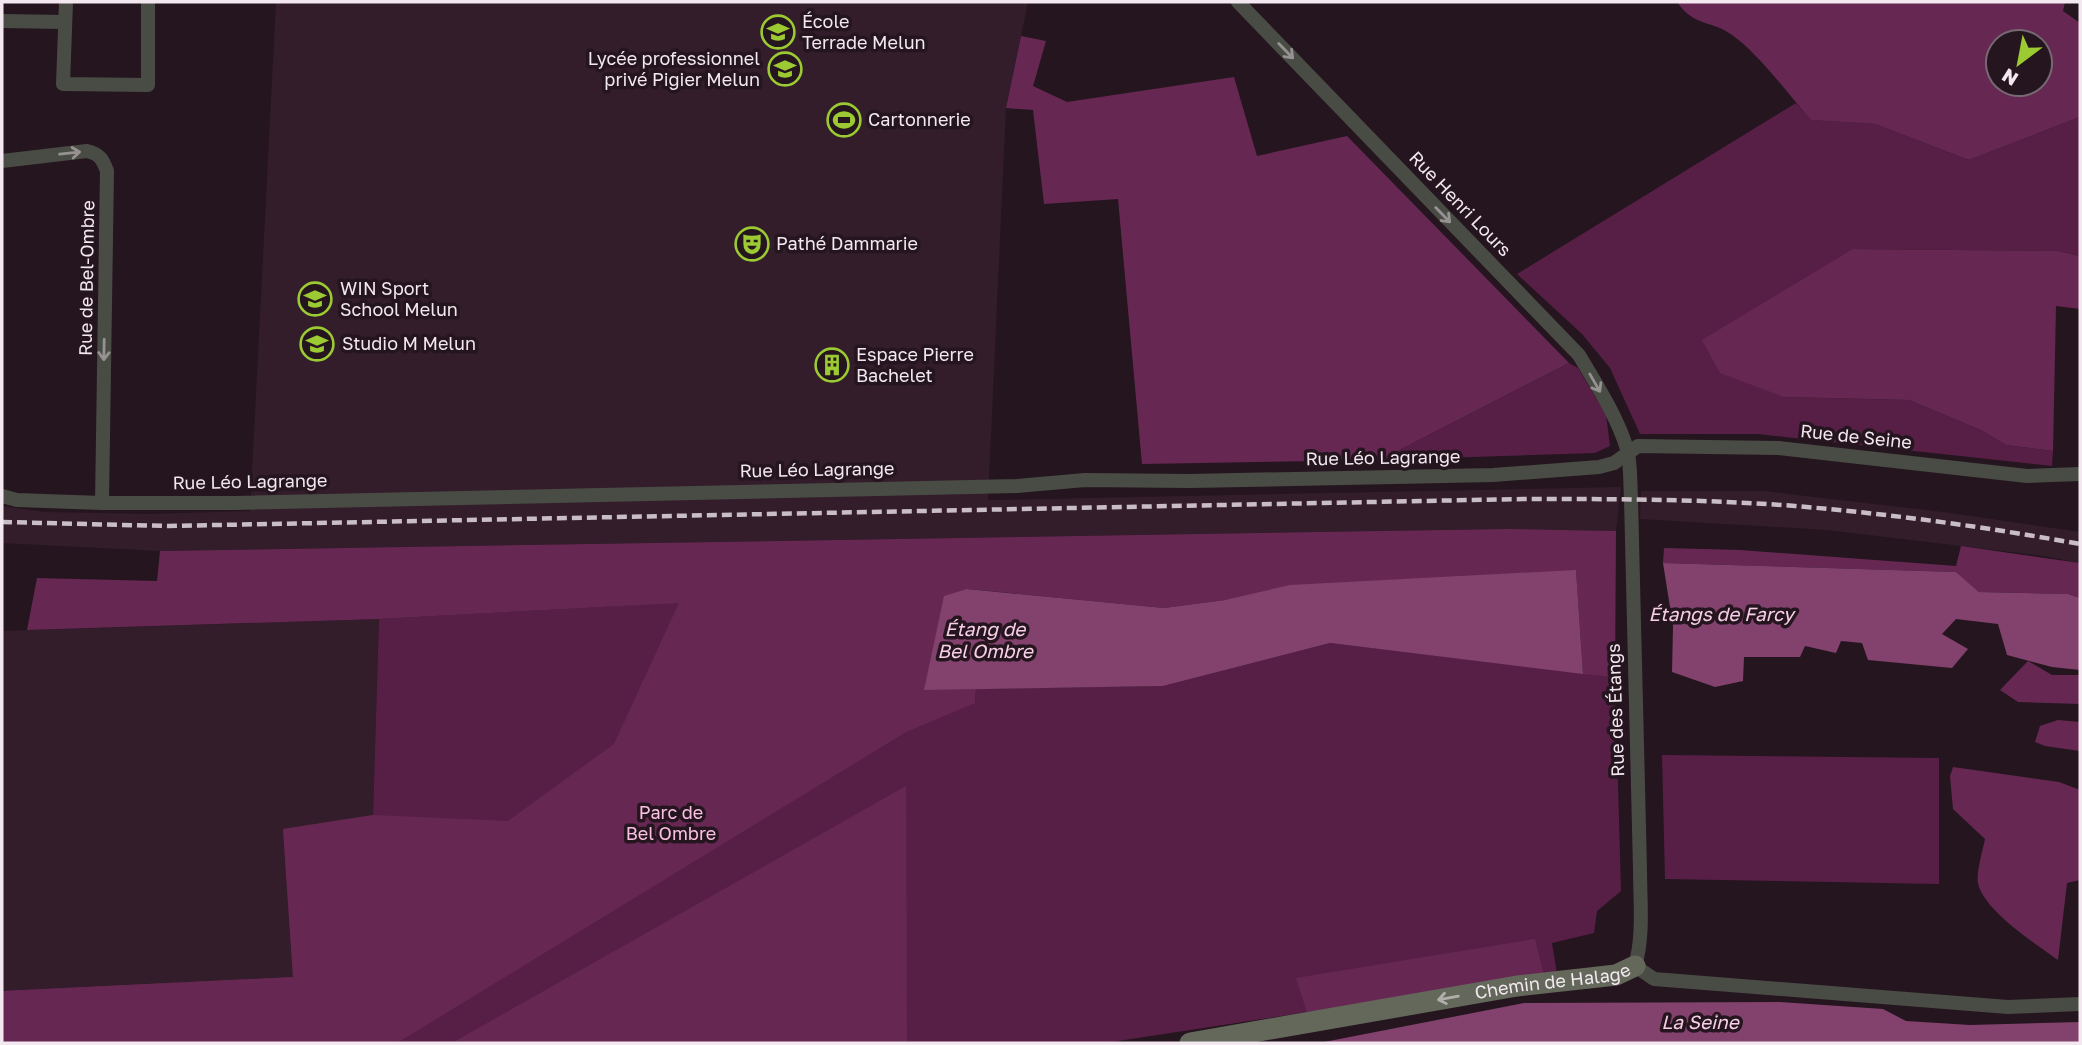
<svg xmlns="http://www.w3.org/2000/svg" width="2082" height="1045" font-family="'Golos Text',sans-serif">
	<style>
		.built { fill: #331d2b }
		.green { fill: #581f46 }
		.forest { fill: #662852; fill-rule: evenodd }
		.water { fill: #82426d }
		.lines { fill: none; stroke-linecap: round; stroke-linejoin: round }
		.street { stroke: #494c44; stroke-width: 14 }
		.secondary { stroke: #63685b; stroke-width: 21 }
		.rail { stroke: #cabec6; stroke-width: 4.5; stroke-dasharray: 10 5; stroke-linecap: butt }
		.oneway { stroke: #969291 }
		.oneway2 { stroke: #b2aeac }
		.labels { text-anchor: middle; stroke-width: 7; stroke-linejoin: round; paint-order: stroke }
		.poi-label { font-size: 18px; fill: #f3e8ef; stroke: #25151f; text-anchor: start }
		.street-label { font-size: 18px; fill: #f3e8ef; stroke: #25151f }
		.park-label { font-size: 18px; fill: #fac0e4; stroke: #25151f }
		.water-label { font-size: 19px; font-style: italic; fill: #f7d0e7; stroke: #25151f }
	</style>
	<rect width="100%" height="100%" fill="#25151f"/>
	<!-- built -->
	<g class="built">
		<path d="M276,2h752l-22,106 -18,392 633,-13 -5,44 -109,-2 -1347,22 -158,-8v-37l42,6 105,2 101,-3z"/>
		<path d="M1641,491h123l187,22 129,19v31l-36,-7 -217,-26 -187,-11z"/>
		<path d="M379,619l-6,196 -90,15 11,148 -292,13v-360z"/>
	</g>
	<!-- green -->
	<g class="green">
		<path d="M1796,103l15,17 64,4 94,36 111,-43v139l-22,-5 -205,-2 -70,148 126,3 72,30 25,15 47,6 -1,15 -294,-32h-118l-30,-66 -28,-34 -65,-60z"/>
		<path d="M1569,363l9,5 28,47 4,31 -15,7 -215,7z"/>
		<path d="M887,591l88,112 1,-14 187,-3 167,-43 285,34 6,214 -24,20 -3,22 -42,10 5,31 -452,69h-1103v-52l291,-14 -10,-148 90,-14 6,-196z"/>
		<path d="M1662,755l277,3v126l-274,-5z"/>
	</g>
	<!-- forest -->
	<g class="forest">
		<path d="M1677,2h388l-2,9 17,12v94l-111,43 -94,-36 -64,-4c-21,-24 -54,-68 -79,-85 -20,-15 -38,-8 -55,-33zM1998,42h42v42h-42z"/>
		<path d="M1021,36l25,5 -13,45 34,16 167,-25 23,79 90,-20 222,227 -189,97 -238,4 -24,-265 -74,5 -11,-94 -27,-2z"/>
		<path d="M1853,249l205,2 22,5v53l-24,-3 -3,145 -47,-6 -25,-15 -72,-30 -125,-3 -64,-24 -18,-33z"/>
		<path d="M1507,529l109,2 -1,146 -32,-3 -7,-103 -351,29 -61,8 -196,-19 -43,101 51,-1 -1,14 -69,29 -509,311h-395v-52l291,-14 -10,-148 90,-14 135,6 106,-77 65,-141 -300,16 -352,11 10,-52 120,3 3,-30z"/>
		<path d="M1961,546l119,17v35l-12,-4 -89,-2 -23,-20 -293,-9 1,-15 76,2 216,16z"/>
		<path d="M2028,661l24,14h28v29l-62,-2 -18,-12z"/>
		<path d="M2058,720l22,2v29l-35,-5 -10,-4 5,-16z"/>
		<path d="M1953,767l106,15 21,8v90l-13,3 -9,77c-22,-16 -75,-50 -80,-77 -2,-10 5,-34 7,-44l-32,-30 -3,-33z"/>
		<path d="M906,786l1,257h-455z"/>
		<path d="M1535,939l9,37 -237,36 -11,-34z"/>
	</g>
	<!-- water -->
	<g class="water">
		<path d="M1663,563l293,9 23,20 89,2 12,4v72l-28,-3 -45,-12 -9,-31 -42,-5 -14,15 26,15 -16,19 -84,-8 -6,-17 -21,-2 -5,12 -31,-7 -5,11h-56l-1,24 -28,6 -43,-15 1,-46z"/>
		<path d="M1576,570l7,104 -253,-31 -167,43 -239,4 20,-94 23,-7 197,19 61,-8 65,-15z"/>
		<path d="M1780,1002l103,7 23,12 64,4 110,-3v21h-761l205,-40z"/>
	</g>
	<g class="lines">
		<!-- street -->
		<g class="street">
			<path d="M66,2l-3,82 85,1v-83"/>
			<path d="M1238,2l341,353c17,29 38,61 48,94 4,15 3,34 4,50l9,370c0,33 4,66 -5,97l19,13 354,28 72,-3"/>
			<path d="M2,21l63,1"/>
			<path d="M2,161l85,-10c13,3 16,9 20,20l-5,332"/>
			<path d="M2,496l15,4 85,3h134l781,-17 68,-6 105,1 303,-6 106,-8 15,-4 24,-17 140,2 249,28 53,-2"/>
		</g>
		<!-- secondary -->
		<path class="secondary" id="s1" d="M1190,1043l327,-57 99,-11 19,-9"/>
		<!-- rail -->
		<path class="rail" d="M2,522l166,4 1355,-27c91,0 181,0 272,7 96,8 191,21 285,38"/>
	</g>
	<!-- one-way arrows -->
	<defs><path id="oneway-shaft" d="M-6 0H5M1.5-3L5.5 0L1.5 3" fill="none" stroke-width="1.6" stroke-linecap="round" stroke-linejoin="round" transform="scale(1.75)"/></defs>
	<g class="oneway">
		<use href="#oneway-shaft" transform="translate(1286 51) rotate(46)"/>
		<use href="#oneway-shaft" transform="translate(70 153) rotate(-6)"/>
		<use href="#oneway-shaft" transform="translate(1443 215) rotate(46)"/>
		<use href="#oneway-shaft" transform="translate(104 350) rotate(91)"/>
		<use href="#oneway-shaft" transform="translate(1595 383) rotate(60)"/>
	</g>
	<use class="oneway2" href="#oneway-shaft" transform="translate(1448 998) rotate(170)"/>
	<!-- icons -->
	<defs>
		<symbol id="school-ring" viewBox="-11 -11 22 22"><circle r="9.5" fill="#25151f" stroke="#9cca32" stroke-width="1.5"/><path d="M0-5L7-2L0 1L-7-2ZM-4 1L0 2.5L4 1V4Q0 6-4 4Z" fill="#9cca32"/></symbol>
		<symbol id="stadium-ring" viewBox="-11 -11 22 22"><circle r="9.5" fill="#25151f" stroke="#9cca32" stroke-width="1.5"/><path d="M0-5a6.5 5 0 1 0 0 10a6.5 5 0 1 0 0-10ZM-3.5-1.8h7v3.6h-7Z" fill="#9cca32"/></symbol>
		<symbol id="theatre-ring" viewBox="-11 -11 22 22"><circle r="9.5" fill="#25151f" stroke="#9cca32" stroke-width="1.5"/><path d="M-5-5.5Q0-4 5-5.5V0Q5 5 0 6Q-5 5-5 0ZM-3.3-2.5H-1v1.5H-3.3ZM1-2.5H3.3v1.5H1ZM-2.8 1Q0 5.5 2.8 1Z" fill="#9cca32"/></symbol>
		<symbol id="university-ring" viewBox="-11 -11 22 22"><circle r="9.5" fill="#25151f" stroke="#9cca32" stroke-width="1.5"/><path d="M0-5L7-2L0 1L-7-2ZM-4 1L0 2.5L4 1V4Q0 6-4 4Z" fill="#9cca32"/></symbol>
		<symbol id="building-ring" viewBox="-11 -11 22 22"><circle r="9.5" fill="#25151f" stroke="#9cca32" stroke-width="1.5"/><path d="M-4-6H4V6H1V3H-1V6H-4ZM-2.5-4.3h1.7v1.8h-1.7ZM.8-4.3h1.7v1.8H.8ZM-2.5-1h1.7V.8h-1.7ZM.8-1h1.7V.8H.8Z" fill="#9cca32"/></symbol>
	</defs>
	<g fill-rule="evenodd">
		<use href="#school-ring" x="759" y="13" width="38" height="38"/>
		<use href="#school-ring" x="766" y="50" width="38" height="38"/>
		<use href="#stadium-ring" x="825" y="101" width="38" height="38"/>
		<use href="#theatre-ring" x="733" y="225" width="38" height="38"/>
		<use href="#university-ring" x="296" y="280" width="38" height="38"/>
		<use href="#university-ring" x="298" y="325" width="38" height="38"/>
		<use href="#building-ring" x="813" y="346" width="38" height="38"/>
	</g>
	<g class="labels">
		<!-- poi labels -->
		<g class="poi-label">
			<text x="802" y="28">École<tspan x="802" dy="21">Terrade Melun</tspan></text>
			<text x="760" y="65" text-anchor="end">Lycée professionnel<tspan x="760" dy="21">privé Pigier Melun</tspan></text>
			<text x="868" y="126">Cartonnerie</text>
			<text x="776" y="250">Pathé Dammarie</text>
			<text x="340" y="295">WIN Sport<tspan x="340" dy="21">School Melun</tspan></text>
			<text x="342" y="350">Studio M Melun</text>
			<text x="856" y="361">Espace Pierre<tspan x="856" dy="21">Bachelet</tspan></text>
		</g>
		<!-- street labels -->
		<g class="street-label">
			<text transform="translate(1460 204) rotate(46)" y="6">Rue Henri Lours</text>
			<text transform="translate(87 278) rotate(-89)" y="6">Rue de Bel-Ombre</text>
			<text transform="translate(1856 437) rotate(6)" y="6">Rue de Seine</text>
			<text transform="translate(1383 458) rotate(-1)" y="6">Rue Léo Lagrange</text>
			<text transform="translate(817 470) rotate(-1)" y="6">Rue Léo Lagrange</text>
			<text transform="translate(250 482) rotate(-1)" y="6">Rue Léo Lagrange</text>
			<text transform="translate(1616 710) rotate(-92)" y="6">Rue des Étangs</text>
			<text dy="6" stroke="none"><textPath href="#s1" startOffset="368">Chemin de Halage</textPath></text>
		</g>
		<!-- park labels -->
		<g class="park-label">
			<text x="671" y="819">Parc de<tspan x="671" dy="21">Bel Ombre</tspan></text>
		</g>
		<!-- water labels -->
		<g class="water-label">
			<text x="1721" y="621">Étangs de Farcy</text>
			<text x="985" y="636">Étang de<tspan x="985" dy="22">Bel Ombre</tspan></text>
			<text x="1700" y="1029">La Seine</text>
		</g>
	</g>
	<!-- border -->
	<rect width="2082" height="1045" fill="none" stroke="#f3e8ef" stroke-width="7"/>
	<!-- north arrow -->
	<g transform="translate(2019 63) rotate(212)"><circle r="33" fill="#25151f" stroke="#776972" stroke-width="2"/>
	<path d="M0-5L12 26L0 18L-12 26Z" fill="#9cca32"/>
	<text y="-10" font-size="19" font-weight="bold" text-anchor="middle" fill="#f3e8ef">N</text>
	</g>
</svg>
